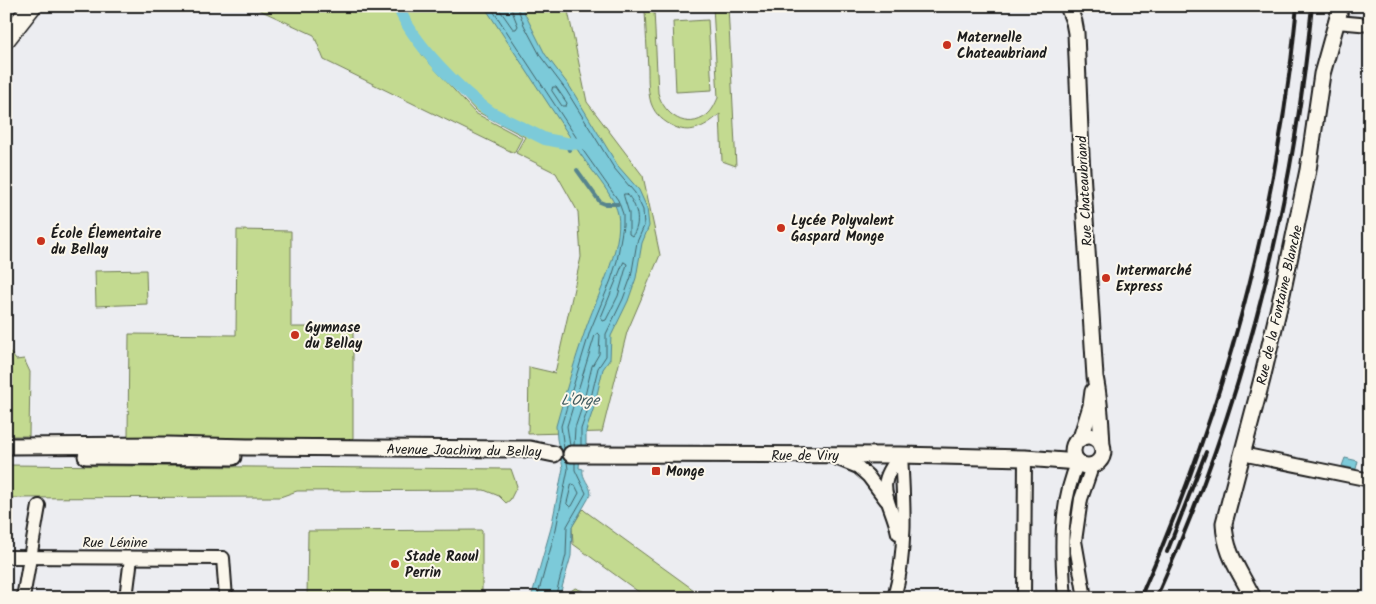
<svg xmlns="http://www.w3.org/2000/svg" width="1376" height="604" font-family="Kalam,sans-serif">
	<style>
		.green { fill: #c3da90; stroke: #707b56 }
		.water { fill: #7ccad9; stroke: #56848d }
		.lines { fill: none; stroke-linecap: round; stroke-linejoin: round }
		.shore { stroke: #426268; stroke-width: 1 }
		.stream { stroke: #56848d; stroke-width: 4 }
		.canal { stroke: #7ccad9; stroke-width: 12 }
		.minor-casing { stroke: #1c1c1c; stroke-width: 16 }
		.tertiary-casing { stroke: #1c1c1c; stroke-width: 19 }
		.secondary-casing { stroke: #1c1c1c; stroke-width: 21 }
		.minor { stroke: #fbf7ec; stroke-width: 12 }
		.tertiary { stroke: #fbf7ec; stroke-width: 15 }
		.secondary { stroke: #fbf7ec; stroke-width: 18 }
		.rail { stroke: #1c1c1c; stroke-width: 4 }
		.poi-dot { fill: #c8321e; stroke: #fbf7ec; stroke-width: 2 }
		.labels { text-anchor: middle; stroke-width: 4; stroke-linejoin: round; paint-order: stroke }
		.poi-label { font-size: 14px; font-weight: bold; fill: #1c1c1c; stroke: #fbf7ec; text-anchor: start }
		.street-label { font-size: 14px; fill: #1c1c1c; stroke: #fbf7ec }
		.water-label { font-size: 15px; font-style: italic; fill: #3e595e; stroke: #fbf7ec }
	</style>
	<rect width="100%" height="100%" fill="#ecedf1"/>
	<filter id="ink" filterUnits="userSpaceOnUse"><feTurbulence type="fractalNoise" baseFrequency=".02" numOctaves="2"/><feDisplacementMap in="SourceGraphic" scale="10" xChannelSelector="R" yChannelSelector="G"/><feConvolveMatrix kernelMatrix="1 2 1 2 8 2 1 2 1" color-interpolation-filters="sRGB"/></filter>
	<g filter="url(#ink)">
		<!-- green -->
		<g class="green">
			<path d="M251,6h144l4,11 24,39 52,57 47,25 -8,15 -190,-93 -10,-25z"/>
			<path d="M396,6h171l20,96 56,74 17,79 -33,77 -25,100 -74,2 1,-67 26,6 26,-116 -3,-45 -22,-39 -40,-20 9,-16 -49,-26 -52,-56 -23,-39z"/>
			<path d="M646,6h10l-2,4 4,83c6,22 29,38 49,22 6,-5 8,-11 11,-17l-5,-92h15l8,160 -14,-5 -2,-47c-13,11 -28,21 -45,13 -11,-5 -20,-12 -24,-24 -3,-10 -3,-23 -3,-34 -1,-19 -2,-38 -3,-58z"/>
			<path d="M708,20l4,70 -36,2 -3,-70z"/>
			<path d="M237,230l54,1v96h62v112l-225,-2 1,-103 107,1z"/>
			<path d="M146,270l1,34 -51,2 -1,-35z"/>
			<path d="M6,347l10,13 8,-1 6,13 -1,64h-23z"/>
			<path d="M6,465l505,4 6,17 -7,14 -4,3 -7,-7 -15,-6 -187,1 -17,6 -274,1z"/>
			<path d="M583,509l2,2 120,87h-58l-74,-54 -1,-17z"/>
			<path d="M482,530v68h-175l1,-67z"/>
			<path d="M575,588l8,3v7h-14l2,-7z"/>
		</g>
		<!-- water -->
		<g class="water">
			<path d="M484,6h37l24,48 25,33 48,79 21,24 8,18 2,18 -7,17 -6,35 -8,23 -17,35 -1,23 -7,10 -9,38 -8,24v24h-6l-1,13 4,1c-2,9 8,16 8,25l-19,33 -1,29 -12,42h-28l20,-70 12,-60 -6,-29 -1,-13c9,-32 18,-64 29,-95 10,-31 39,-84 33,-117 -5,-23 -35,-51 -46,-74z"/>
			<path d="M1345,458l13,3 -2,8 -14,-3z"/>
		</g>
		<g class="lines">
			<!-- shore -->
			<g class="shore">
				<path d="M490,6l86,131 6,12 36,51 5,14v11l-6,36 -6,19 -21,51 -29,95 3,23"/>
				<path d="M497,6l16,23h3l2,-3 -8,-20"/>
				<path d="M517,6l7,19 17,32 25,33 48,78 21,25 8,17 1,16 -7,16 -6,35 -8,22 -17,35v22l-8,12 -9,38 -8,23v16"/>
				<path d="M553,87h3l11,16 -1,3h-4l-10,-15z"/>
				<path d="M624,194h3c10,11 15,30 5,42l-3,-2v-21l-5,-16z"/>
				<path d="M624,262l3,2 -9,32 -12,24 -3,1 -2,-3z"/>
				<path d="M570,446l-3,-20 28,-91 3,-2 2,2 -1,19 -7,12 -9,38 -8,24 -1,17"/>
				<path d="M572,484l3,1 4,8 -7,13 -2,1 -3,-3z"/>
				<path d="M537,598l19,-69 12,-60 -1,-7"/>
				<path d="M555,598l11,-43 1,-29 19,-33 -11,-23v-7"/>
			</g>
			<!-- stream -->
			<g class="stream">
				<path d="M566,143l3,7"/>
				<path d="M577,170l23,32 5,2h13"/>
			</g>
			<!-- canal -->
			<path class="canal" d="M398,6c13,35 63,86 94,107l53,26 21,4 16,1"/>
			<defs>
				<g id="minor">
					<path d="M1337,22l33,3"/>
					<path d="M1242,454l128,26"/>
					<path d="M831,456l27,11 10,9 18,24"/>
					<path d="M898,533c-8,-36 -26,-45 3,-78"/>
					<path d="M6,557l217,1 3,40"/>
					<path d="M23,598l16,-92"/>
					<path d="M126,598l5,-40"/>
					<path d="M894,598c13,-46 10,-95 7,-143"/>
					<path d="M1024,598l1,-140"/>
					<path d="M1065,598c-4,-45 -6,-94 13,-136"/>
					<path d="M1085,598l-10,-57 6,-42 12,-35"/>
				</g>
				<g id="tertiary">
					<path d="M1068,6l6,16 2,11 5,122 14,222c5,23 6,46 7,70"/>
					<circle cx="1088" cy="451" r="15"/>
					<path d="M1081,438l10,-32 2,-15"/>
					<path d="M6,446l162,-1 79,2 265,2h18l24,5"/>
					<path d="M571,454l330,1 124,3 53,4"/>
					<path d="M86,456l147,1"/>
					<path d="M1253,598c-13,-27 -28,-44 -29,-75l38,-144 20,-85 26,-124 14,-96 19,-68"/>
				</g>
				<path id="secondary" d="M6,39l26,-33"/>
			</defs>
			<!-- minor casing -->
			<use href="#minor" class="minor-casing"/>
			<!-- tertiary casing -->
			<use href="#tertiary" class="tertiary-casing"/>
			<!-- secondary casing -->
			<use href="#secondary" class="secondary-casing"/>
			<!-- minor -->
			<use href="#minor" class="minor"/>
			<!-- tertiary -->
			<use href="#tertiary" class="tertiary"/>
			<!-- secondary -->
			<use href="#secondary" class="secondary"/>
			<!-- rail -->
			<g class="rail">
				<path d="M1167,552l39,-100"/>
				<path d="M1140,598c84,-188 138,-387 157,-592"/>
				<path d="M1156,598c86,-188 136,-387 156,-592"/>
			</g>
		</g>
	</g>
	<!-- markers -->
	<g class="poi-dot">
		<circle cx="947" cy="45" r="5"/>
		<circle cx="781" cy="228" r="5"/>
		<circle cx="41" cy="241" r="5"/>
		<circle cx="1106" cy="278" r="5"/>
		<circle cx="295" cy="335" r="5"/>
		<rect x="651" y="466" width="10" height="10" rx="2.5"/>
		<circle cx="395" cy="564" r="5"/>
	</g>
	<g class="labels">
		<!-- poi labels -->
		<g class="poi-label">
			<text x="957" y="42">Maternelle<tspan x="957" dy="16">Chateaubriand</tspan></text>
			<text x="791" y="225">Lycée Polyvalent<tspan x="791" dy="16">Gaspard Monge</tspan></text>
			<text x="51" y="238">École Élementaire<tspan x="51" dy="16">du Bellay</tspan></text>
			<text x="1116" y="275">Intermarché<tspan x="1116" dy="16">Express</tspan></text>
			<text x="305" y="332">Gymnase<tspan x="305" dy="16">du Bellay</tspan></text>
			<text x="666" y="476">Monge</text>
			<text x="405" y="561">Stade Raoul<tspan x="405" dy="16">Perrin</tspan></text>
		</g>
		<!-- street labels -->
		<g class="street-label">
			<text transform="translate(1084 191) rotate(-93)" y="5">Rue Chateaubriand</text>
			<text transform="translate(1279 305) rotate(-77)" y="5">Rue de la Fontaine Blanche</text>
			<text transform="translate(464 450) rotate(1)" y="5">Avenue Joachim du Bellay</text>
			<text x="805" y="460">Rue de Viry</text>
			<text x="115" y="547">Rue Lénine</text>
		</g>
		<!-- water labels -->
		<g class="water-label">
			<text x="580" y="405">L'Orge</text>
		</g>
	</g>
	<!-- margin -->
	<rect width="1376" height="604" fill="none" stroke="#fbf7ec" stroke-width="25"/>
	<rect x="12" y="12" width="1351" height="579" fill="none" stroke="#1c1c1c" stroke-width="2" filter="url(#ink)"/>
</svg>
